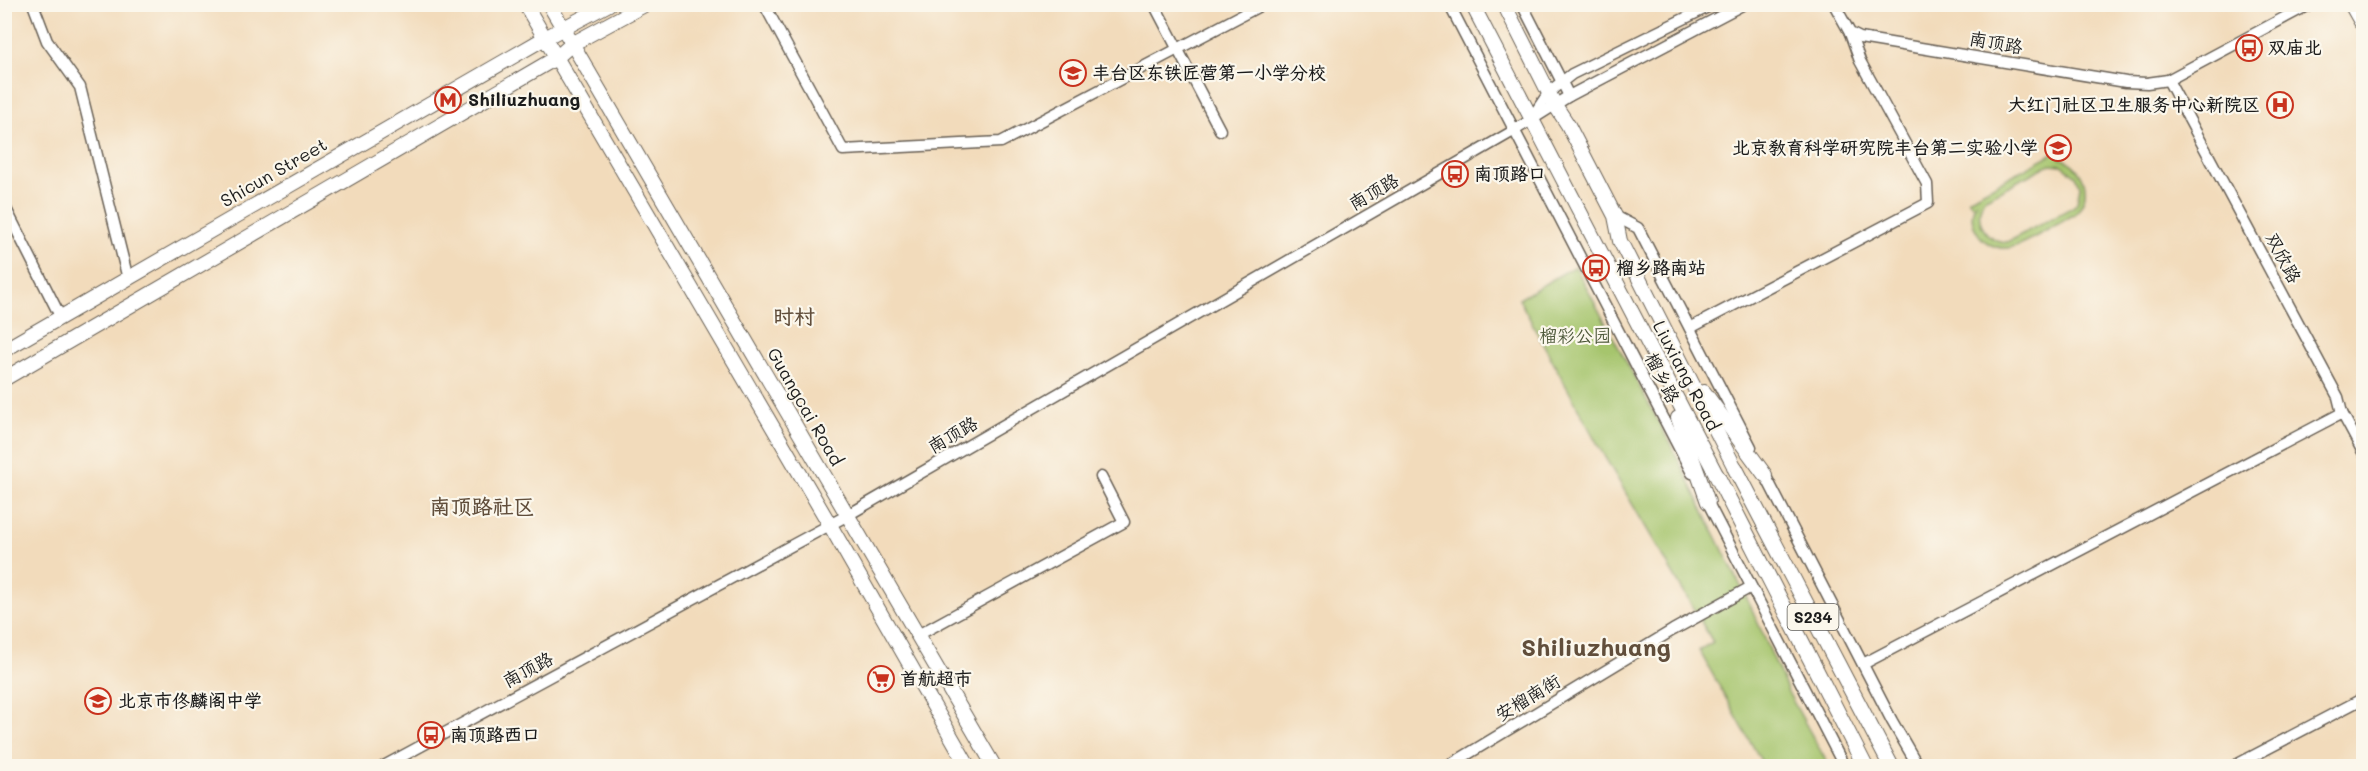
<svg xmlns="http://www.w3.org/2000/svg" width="2368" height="771" font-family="Mali,'LXGW WenKai TC',sans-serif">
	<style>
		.green { fill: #a6c56d; stroke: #617044; stroke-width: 1.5; fill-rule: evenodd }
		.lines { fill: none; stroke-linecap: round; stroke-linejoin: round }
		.minor-casing { stroke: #675f54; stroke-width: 13 }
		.major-casing { stroke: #675f54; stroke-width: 16 }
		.highway-casing { stroke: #675f54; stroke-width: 17 }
		.minor { stroke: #fff; stroke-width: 10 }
		.major { stroke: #fff; stroke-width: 14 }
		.highway { stroke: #fff; stroke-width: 15 }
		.labels { text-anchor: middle; stroke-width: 4.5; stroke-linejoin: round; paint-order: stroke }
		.shield { fill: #fbf7ec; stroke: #5f5e5a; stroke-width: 1.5 }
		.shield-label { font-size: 16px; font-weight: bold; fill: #1c1c1c }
		.street-label { font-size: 18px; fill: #1c1c1c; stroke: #fbf7ec }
		.poi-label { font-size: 18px; font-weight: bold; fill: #1c1c1c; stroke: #fbf7ec; text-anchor: start }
		.park-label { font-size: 18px; fill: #4c5738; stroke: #fbf7ec }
		.quarter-label { font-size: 21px; font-weight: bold; fill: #614e3b; stroke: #fbf7ec }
		.district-label { font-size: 24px; font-weight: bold; fill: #614e3b; stroke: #fbf7ec }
	</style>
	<rect width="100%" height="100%" fill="#fbf7ec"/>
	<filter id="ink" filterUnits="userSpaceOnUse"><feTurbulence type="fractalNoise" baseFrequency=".0167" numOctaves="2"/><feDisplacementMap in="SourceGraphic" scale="12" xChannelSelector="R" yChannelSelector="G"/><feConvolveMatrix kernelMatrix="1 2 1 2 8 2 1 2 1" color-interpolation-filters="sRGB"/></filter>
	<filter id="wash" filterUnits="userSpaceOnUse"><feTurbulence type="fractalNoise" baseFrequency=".008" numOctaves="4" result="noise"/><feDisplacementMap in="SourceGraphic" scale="24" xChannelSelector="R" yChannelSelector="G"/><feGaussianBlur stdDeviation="1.35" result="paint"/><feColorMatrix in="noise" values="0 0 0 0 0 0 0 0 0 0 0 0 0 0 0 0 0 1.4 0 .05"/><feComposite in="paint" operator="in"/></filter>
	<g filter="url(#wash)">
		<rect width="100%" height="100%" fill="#f2dbbb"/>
		<!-- green -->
		<g class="green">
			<path d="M2067,146l3,6 -10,6c25,8 34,37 15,56 -14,8 -55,34 -68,34 -13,1 -26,-7 -31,-18 -5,-8 -5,-19 0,-27l-4,2 -4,-6zM2050,164l12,1 14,11 4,10 -3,17 -4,4 -66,35c-23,-1 -34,-23 -23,-43z"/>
			<path d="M1575,266l99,185 77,156 38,87 40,72h-65l-65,-116 14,-8 -110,-188 -84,-155z"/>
		</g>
	</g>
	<g filter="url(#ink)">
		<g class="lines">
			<defs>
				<g id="minor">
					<path d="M33,4l14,37 33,46 48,192"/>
					<path d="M764,4l79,146 158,-8 262,-138"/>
					<path d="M1154,4l66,126"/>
					<path d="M1449,4l243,469"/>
					<path d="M1522,4l47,92"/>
					<path d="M1834,4l16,29 10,5 266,44 21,1 21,-3 142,-76"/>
					<path d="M2168,80l170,317 4,16 22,41"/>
					<path d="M1533,116l16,-24 23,-18 142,-70"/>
					<path d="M4,205l57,113"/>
					<path d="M1615,216l23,12 113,219"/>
					<path d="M1690,328l238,-125 -1,-19 -67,-123 -10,-28"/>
					<path d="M1762,469l130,252 26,45"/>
					<path d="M1705,497l139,269"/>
					<path d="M918,635l206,-113 -23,-45"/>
					<path d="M1863,664l479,-251"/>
					<path d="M384,766l464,-251 667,-385 54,-34 175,-92"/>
					<path d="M1448,766l225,-136 78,-43"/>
					<path d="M2234,766l130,-68"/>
				</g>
				<g id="major">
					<path d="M525,4l305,521 138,241"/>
					<path d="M549,4l445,762"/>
					<path d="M1472,4l245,472"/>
					<path d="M1504,4l51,101 13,20 47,91 5,25 115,227"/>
					<path d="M2351,4l13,23"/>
					<path d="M4,350l541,-312 64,-34"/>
					<path d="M4,379l552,-321 16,-14 74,-40"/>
					<path d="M1704,392l61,83"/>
					<path d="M1678,418l30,84"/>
				</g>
				<g id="highway">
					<path d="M1735,468l156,298"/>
					<path d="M1717,476l148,290"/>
				</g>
			</defs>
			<!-- minor casing -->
			<use href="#minor" class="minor-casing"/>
			<!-- major casing -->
			<use href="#major" class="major-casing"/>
			<!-- highway casing -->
			<use href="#highway" class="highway-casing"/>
			<!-- minor -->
			<use href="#minor" class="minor"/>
			<!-- major -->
			<use href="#major" class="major"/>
			<!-- highway -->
			<use href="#highway" class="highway"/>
		</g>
	</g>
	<!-- icons -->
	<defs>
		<symbol id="bus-ring" viewBox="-11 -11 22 22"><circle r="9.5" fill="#fbf7ec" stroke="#c8321e" stroke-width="1.5"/><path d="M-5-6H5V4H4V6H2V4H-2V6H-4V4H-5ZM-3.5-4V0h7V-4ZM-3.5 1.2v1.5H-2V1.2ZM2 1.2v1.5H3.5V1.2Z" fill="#c8321e"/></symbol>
		<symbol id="school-ring" viewBox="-11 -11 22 22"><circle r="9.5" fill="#fbf7ec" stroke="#c8321e" stroke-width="1.5"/><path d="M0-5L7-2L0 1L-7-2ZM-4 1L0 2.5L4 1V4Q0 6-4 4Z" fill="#c8321e"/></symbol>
		<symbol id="metro-ring" viewBox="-11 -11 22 22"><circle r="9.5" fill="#fbf7ec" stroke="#c8321e" stroke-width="1.5"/><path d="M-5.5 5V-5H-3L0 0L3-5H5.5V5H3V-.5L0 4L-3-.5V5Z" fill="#c8321e"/></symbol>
		<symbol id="hospital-ring" viewBox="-11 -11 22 22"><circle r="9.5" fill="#fbf7ec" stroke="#c8321e" stroke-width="1.5"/><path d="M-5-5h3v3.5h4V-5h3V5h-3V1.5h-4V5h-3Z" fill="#c8321e"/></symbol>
		<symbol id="supermarket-ring" viewBox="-11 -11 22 22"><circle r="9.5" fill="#fbf7ec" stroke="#c8321e" stroke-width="1.5"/><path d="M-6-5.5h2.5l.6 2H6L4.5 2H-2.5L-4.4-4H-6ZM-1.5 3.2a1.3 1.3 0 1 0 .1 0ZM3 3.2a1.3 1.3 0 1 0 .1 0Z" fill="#c8321e"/></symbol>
	</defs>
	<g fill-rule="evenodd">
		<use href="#bus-ring" x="2234" y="33" width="30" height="30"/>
		<use href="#school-ring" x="1058" y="58" width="30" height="30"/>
		<use href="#metro-ring" x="433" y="85" width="30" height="30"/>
		<use href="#hospital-ring" x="2265" y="90" width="30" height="30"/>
		<use href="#school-ring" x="2043" y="133" width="30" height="30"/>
		<use href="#bus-ring" x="1440" y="159" width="30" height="30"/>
		<use href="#bus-ring" x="1581" y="253" width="30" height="30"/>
		<use href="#supermarket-ring" x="866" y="664" width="30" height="30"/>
		<use href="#school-ring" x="83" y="686" width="30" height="30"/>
		<use href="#bus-ring" x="416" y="720" width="30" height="30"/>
	</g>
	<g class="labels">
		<!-- shield labels -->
		<rect class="shield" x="1787.5" y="604" width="51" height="26" rx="4.5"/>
		<g class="shield-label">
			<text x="1813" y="623">S234</text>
		</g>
		<!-- street labels -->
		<g class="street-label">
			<text transform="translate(1996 43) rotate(10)" y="6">南顶路</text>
			<text transform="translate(274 173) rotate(-30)" y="6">Shicun Street</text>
			<text transform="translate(1374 192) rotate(-30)" y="6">南顶路</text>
			<text transform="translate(2283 258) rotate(62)" y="6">双欣路</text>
			<text transform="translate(1686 376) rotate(62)" y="6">Liuxiang Road</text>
			<text transform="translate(1662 378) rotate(63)" y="6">榴乡路</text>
			<text transform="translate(805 407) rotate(60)" y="6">Guangcai Road</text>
			<text transform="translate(953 435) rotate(-30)" y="6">南顶路</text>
			<text transform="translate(528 670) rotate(-28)" y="6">南顶路</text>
			<text transform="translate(1528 698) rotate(-31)" y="6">安榴南街</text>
		</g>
		<!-- poi labels -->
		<g class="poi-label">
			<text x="2268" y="54">双庙北</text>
			<text x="1092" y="79">丰台区东铁匠营第一小学分校</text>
			<text x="468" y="106">Shiliuzhuang</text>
			<text x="2260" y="111" text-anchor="end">大红门社区卫生服务中心新院区</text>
			<text x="2038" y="154" text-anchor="end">北京教育科学研究院丰台第二实验小学</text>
			<text x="1474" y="180">南顶路口</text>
			<text x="1616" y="274">榴乡路南站</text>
			<text x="900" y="685">首航超市</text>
			<text x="118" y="707">北京市佟麟阁中学</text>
			<text x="450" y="741">南顶路西口</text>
		</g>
		<!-- park labels -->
		<g class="park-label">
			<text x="1575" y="342">榴彩公园</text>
		</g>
		<!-- quarter labels -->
		<g class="quarter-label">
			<text x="794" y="324">时村</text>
			<text x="482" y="514">南顶路社区</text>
		</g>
		<!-- district labels -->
		<g class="district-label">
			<text x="1596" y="656">Shiliuzhuang</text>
		</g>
	</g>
	<!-- margin -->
	<rect width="2368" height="771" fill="none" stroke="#fbf7ec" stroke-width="24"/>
</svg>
